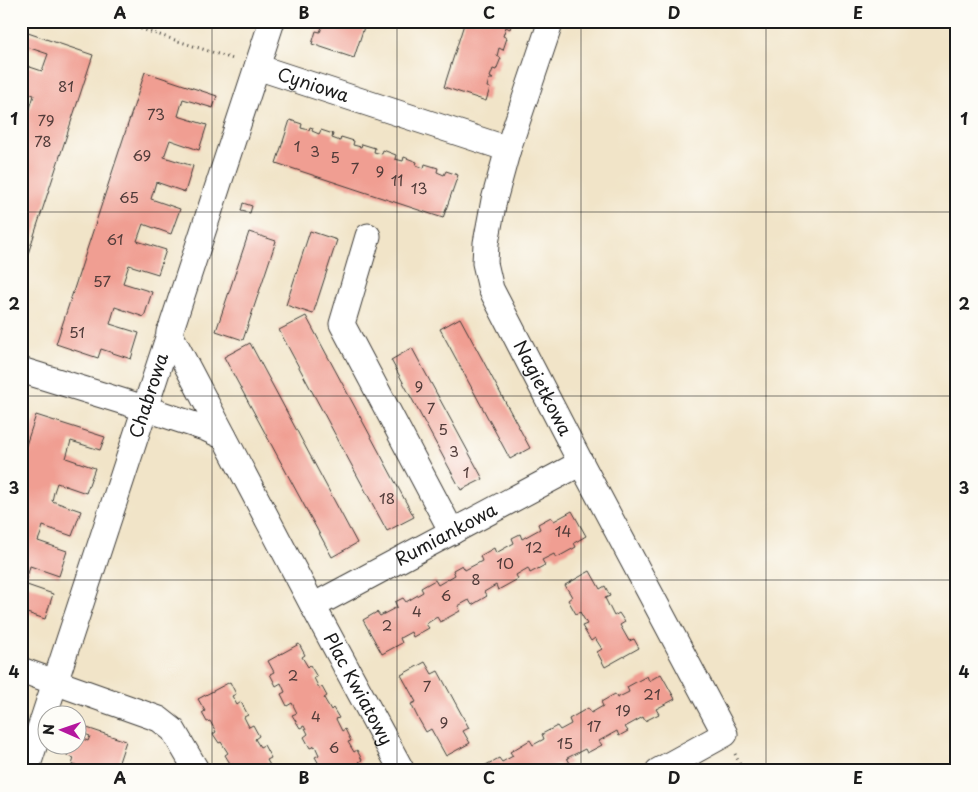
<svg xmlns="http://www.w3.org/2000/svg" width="978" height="792" font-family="'Playpen Sans',sans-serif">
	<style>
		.building { fill: #f09e92 }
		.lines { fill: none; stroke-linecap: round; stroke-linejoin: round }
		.minor-casing { stroke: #3c3a36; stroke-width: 27 }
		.path { stroke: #3c3a36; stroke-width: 3; stroke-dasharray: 1 4; stroke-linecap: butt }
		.minor { stroke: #fff; stroke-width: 25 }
		.grid { fill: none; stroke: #1c1c1c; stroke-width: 1; stroke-opacity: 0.55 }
		.labels { text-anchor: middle; stroke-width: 4.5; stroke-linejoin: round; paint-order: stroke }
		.number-label { font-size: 15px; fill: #513c3a }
		.street-label { font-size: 18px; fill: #1c1c1c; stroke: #fdfcf7 }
		.neatline { fill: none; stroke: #1c1c1c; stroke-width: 2 }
		.grid-label { font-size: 16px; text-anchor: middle; font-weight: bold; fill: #1c1c1c }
	</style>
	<rect width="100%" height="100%" fill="#fdfcf7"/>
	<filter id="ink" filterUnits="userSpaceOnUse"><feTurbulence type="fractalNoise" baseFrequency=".02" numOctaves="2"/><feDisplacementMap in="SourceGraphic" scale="10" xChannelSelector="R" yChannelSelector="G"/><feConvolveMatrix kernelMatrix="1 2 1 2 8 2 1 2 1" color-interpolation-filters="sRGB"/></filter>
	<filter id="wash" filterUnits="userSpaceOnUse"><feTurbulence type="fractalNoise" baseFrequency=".0096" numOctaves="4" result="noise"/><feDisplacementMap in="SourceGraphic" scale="20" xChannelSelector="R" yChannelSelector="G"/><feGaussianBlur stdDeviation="1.12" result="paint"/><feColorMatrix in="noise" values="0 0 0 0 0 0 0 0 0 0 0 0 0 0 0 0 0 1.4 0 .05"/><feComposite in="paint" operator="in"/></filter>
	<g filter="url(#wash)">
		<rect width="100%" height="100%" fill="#f1e4c8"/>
		<g id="blocks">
			<!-- building -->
			<g class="building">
				<path d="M320,21h46l-12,37 -42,-14 4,-13 4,1 3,-7 -4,-1z"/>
				<path d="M465,21h47l-2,8 -4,-2 -3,9 4,2 -4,12 -4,-2 -2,8 4,2 -5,12 -3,-1 -3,8 3,2h-4l-2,8 3,1 -4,13 -42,-14z"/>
				<path d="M22,31l71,24 -71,217 -1,-162 8,2 5,-17 -13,-4v-27l21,7 6,-17 -27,-9z"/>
				<path d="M145,72l72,24 -4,12 -30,-9 -5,17 29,9 -8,25 -29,-10 -6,17 29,9 -8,26 -29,-10 -5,17 29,10 -9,25 -28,-10 -6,17 29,9 -8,24 -29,-9 -6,18 29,9 -8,25 -29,-10 -5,17 29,9 -8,26 -30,-10 -3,9 -42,-14z"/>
				<path d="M290,120l12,4 -1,4 8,2 1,-3 3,1 -1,3 7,3 2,-4 12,4 -1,4 8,3 1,-4 13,4 -1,4 8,2 1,-3 13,4 -1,4 8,2 1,-4 13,5 -1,4 8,2 1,-4 13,5 -1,3 8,3 1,-4 13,4 -1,4 7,3 2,-4 12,4 -15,43 -167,-55z"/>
				<path d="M243,203l9,3 -2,7 -9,-2z"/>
				<path d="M310,231l27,9 -24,74 -27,-9z"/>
				<path d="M249,232l27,9 -33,99 -27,-9z"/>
				<path d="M306,316l108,201 -27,14 -108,-201z"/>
				<path d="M460,318l70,130 -20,11 -70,-130z"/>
				<path d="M250,343l107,200 -25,14 -108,-200z"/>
				<path d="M412,348l71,131 -22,11 -70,-130z"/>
				<path d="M36,415l69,22 -5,13 -29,-9 -5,17 29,10 -9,25 -29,-10 -3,9 -2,9 29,10 -9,25 -29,-10 -2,7 -3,8 29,10 -8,25 -29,-10 -2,8 -4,10 29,10 -8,25 -24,-8v-151z"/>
				<path d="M572,511l14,25 -12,7 2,4 -20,11 -2,-4 -12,6 3,5 -15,8 -2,-5 -12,7 2,4 -20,11 -2,-5 -12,7 3,4 -15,9 -3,-5 -11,6 2,5 -20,11 -3,-5 -11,7 3,4 -16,9 -2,-5 -11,6 2,5 -20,11 -19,-34 14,-8 3,4 17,-9 -2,-5 8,-4 3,4 17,-10 -2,-4 14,-8 3,5 17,-10 -2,-5 9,-5 3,5 17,-9 -2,-5 14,-8 2,5 18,-10 -2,-5 8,-4 2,5 18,-10 -2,-5 13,-7 3,4z"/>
				<path d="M590,571l10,18 5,-3 5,10 -5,2 9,18 5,-3 6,9 -5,3 9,16 5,-2 5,9 -34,19 -8,-15 5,-3 -7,-11 -4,3 -9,-15 5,-2 -7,-12 -4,2 -8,-14 4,-3 -7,-12z"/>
				<path d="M299,644l6,11 -3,2 6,10 2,-2 7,12 -3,1 5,10 3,-1 5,9 -3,2 7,12 2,-2 6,10 -3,1 6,12 3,-2 6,12 -3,1 6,10 3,-2 5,10 -3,2 5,9h-36l-1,-3 -4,3 -8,-14 4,-2 -4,-9 -5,2 -6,-11 4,-3 -4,-8 -4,2 -8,-13 5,-2 -5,-10 -5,3 -6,-12 4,-2 -4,-9 -5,3 -6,-12 4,-2 -6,-11z"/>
				<path d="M425,662l7,12 6,-3 31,57 -6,3 7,12 -24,13 -15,-27 -5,3 -8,-14 -7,-14 5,-2 -15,-27z"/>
				<path d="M661,674l14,25 -19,10 3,5 -14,7 -2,-4 -18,10 3,4 -9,5 -2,-5 -18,10 3,4 -15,8 -2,-4 -18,9 3,5 -9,5 -3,-4 -13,7h-59l-2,-5 15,-8 3,4 11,-6 -3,-4 20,-12 3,5 11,-6 -2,-5 15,-8 3,4 11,-6 -2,-5 19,-11 3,5 12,-7 -2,-4 14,-8 2,4 12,-6 -2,-5 20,-11 2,5z"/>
				<path d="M230,682l6,12 -4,2 5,9 4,-3 7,13 -4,2 5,10 4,-2 6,11 -4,3 5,8 4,-2 7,13 -4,2 5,9 4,-2 2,4h-41l-4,-7 -2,1 -6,-10 3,-2 -7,-11 -2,1 -6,-9 3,-2 -6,-11 -3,1 -5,-9 3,-2 -7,-12z"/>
				<path d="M84,727l42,14 -10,30h-38l2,-4 -8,-2 2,-7 -7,-2 4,-12h7v-7l10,4 2,-5 -8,-3z"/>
			</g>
		</g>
	</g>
	<g filter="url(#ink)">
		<use href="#blocks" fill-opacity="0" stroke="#3c3a36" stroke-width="1"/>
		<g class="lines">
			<defs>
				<g id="minor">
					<path id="s1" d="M551,21l-43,128 -14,51 -8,43 -1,20 6,26 90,174 144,271 -67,37"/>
					<path id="s2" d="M257,67l251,82"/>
					<path d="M368,236l-26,88 110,208"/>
					<path id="s3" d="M169,332l144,274 89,165"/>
					<path d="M21,370l123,38 63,21 17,8"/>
					<path id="s4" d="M313,606l268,-143"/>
					<path d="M21,670l138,49 14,11 24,41"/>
					<path id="s5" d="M26,771l246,-750"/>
				</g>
			</defs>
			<!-- minor casing -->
			<use href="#minor" class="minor-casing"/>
			<!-- path -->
			<g class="path">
				<path d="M117,21l116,38"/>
				<path d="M735,754l8,17"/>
			</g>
			<!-- minor -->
			<use href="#minor" class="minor"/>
		</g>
	</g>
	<!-- grid -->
	<path class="grid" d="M212,21v750M397,21v750M581,21v750M766,21v750M21,212h936M21,396h936M21,580h936"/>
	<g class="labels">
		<!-- number labels -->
		<g class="number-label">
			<text x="66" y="92">81</text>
			<text x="156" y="120">73</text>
			<text x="46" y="126">79</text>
			<text x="43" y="147">78</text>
			<text x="297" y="152">1</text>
			<text x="315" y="157">3</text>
			<text x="142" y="161">69</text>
			<text x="335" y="163">5</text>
			<text x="355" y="174">7</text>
			<text x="380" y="177">9</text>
			<text x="397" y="186">11</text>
			<text x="419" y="194">13</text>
			<text x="129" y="203">65</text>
			<text x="115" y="245">61</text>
			<text x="102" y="287">57</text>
			<text x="77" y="338">51</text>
			<text x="419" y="392">9</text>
			<text x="431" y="414">7</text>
			<text x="443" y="435">5</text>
			<text x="454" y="457">3</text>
			<text x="466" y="478">1</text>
			<text x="387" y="504">18</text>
			<text x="563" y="537">14</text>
			<text x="534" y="553">12</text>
			<text x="505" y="569">10</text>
			<text x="476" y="585">8</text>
			<text x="446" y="601">6</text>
			<text x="417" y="617">4</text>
			<text x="387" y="631">2</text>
			<text x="293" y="681">2</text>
			<text x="427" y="692">7</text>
			<text x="652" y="700">21</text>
			<text x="623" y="716">19</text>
			<text x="316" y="722">4</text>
			<text x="444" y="728">9</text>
			<text x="594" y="732">17</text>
			<text x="565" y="749">15</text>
			<text x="334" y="753">6</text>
		</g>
		<!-- street labels -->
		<g class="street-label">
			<text dy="6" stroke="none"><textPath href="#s2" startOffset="59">Cyniowa</textPath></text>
			<text dy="6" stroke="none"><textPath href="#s1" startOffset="390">Nagietkowa</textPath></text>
			<text dy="6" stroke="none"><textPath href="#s5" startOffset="395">Chabrowa</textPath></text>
			<text dy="6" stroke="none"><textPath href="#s4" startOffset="151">Rumiankowa</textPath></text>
			<text dy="6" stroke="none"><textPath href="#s3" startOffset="404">Plac Kwiatowy</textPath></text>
		</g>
	</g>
	<!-- margin -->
	<rect width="978" height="792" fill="none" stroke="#fdfcf7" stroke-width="55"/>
	<!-- north arrow -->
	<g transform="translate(62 730) rotate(272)"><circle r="24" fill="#fdfcf7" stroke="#a3a29f"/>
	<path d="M0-4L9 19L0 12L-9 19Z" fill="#b5179e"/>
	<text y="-8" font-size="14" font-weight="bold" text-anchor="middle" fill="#1c1c1c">N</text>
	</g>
	<rect x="28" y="28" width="922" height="736" class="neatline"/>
	<g class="grid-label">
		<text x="120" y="19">A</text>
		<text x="304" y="19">B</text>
		<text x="489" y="19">C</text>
		<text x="674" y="19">D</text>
		<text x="858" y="19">E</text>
		<text x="14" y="125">1</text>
		<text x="964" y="125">1</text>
		<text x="14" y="310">2</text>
		<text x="964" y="310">2</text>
		<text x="14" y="494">3</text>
		<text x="964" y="494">3</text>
		<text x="14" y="678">4</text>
		<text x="964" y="678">4</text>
		<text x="120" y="784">A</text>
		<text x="304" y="784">B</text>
		<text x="489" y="784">C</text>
		<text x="674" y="784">D</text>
		<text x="858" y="784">E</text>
	</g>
</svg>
